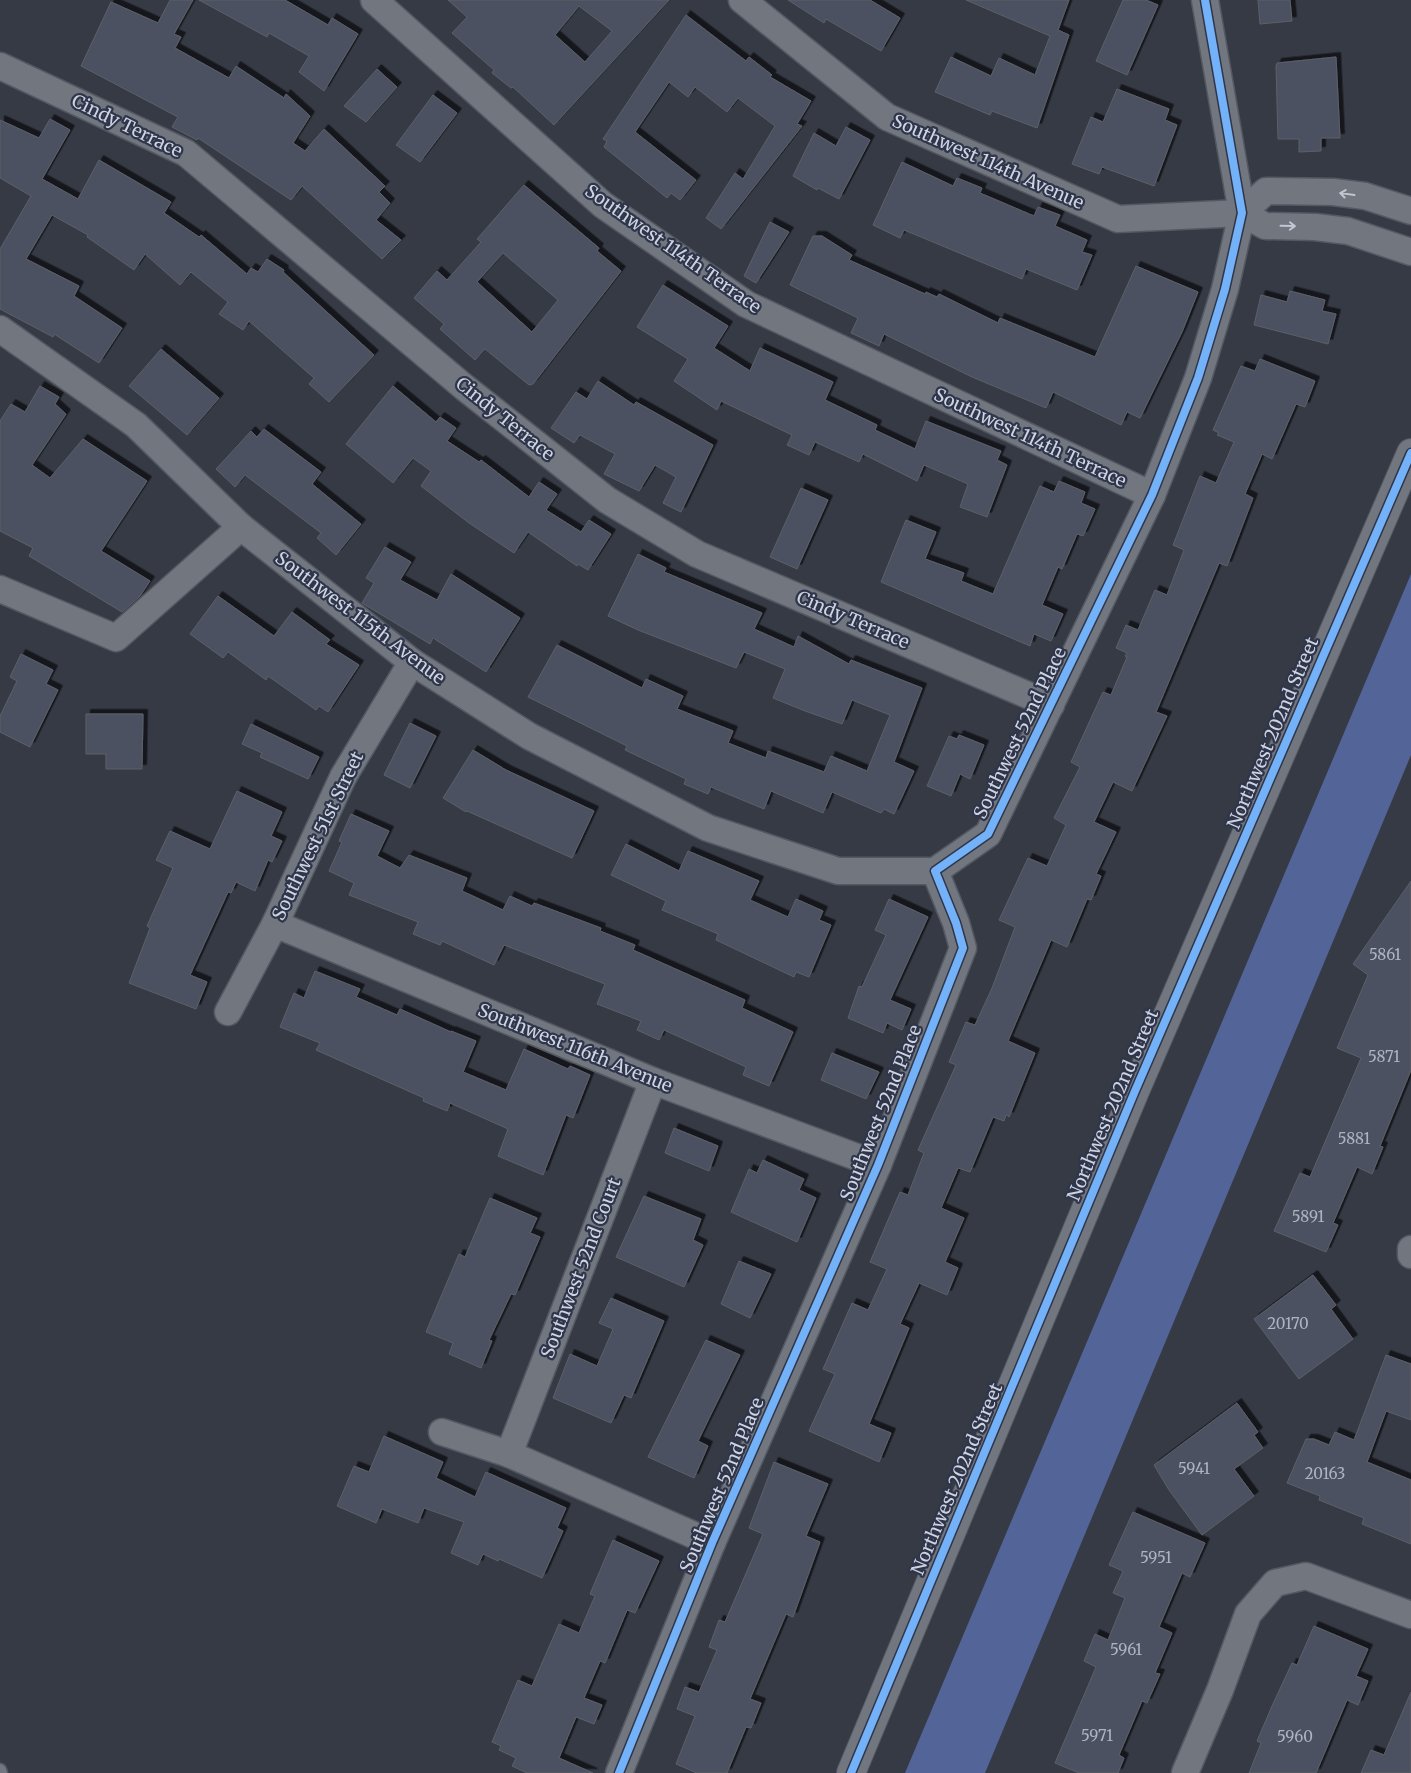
<svg xmlns="http://www.w3.org/2000/svg" width="1411" height="1773" font-family="Merriweather,serif">
	<style>
		.water { fill: #536598 }
		.building { fill: #4b5160; stroke: #5c6069; fill-rule: evenodd; filter: url(#shadow) }
		.lines { fill: none; stroke-linecap: round; stroke-linejoin: round }
		.service-casing { stroke: #545862; stroke-width: 15 }
		.minor-casing { stroke: #545862; stroke-width: 29 }
		.tertiary-casing { stroke: #545862; stroke-width: 30 }
		.service { stroke: #72767f; stroke-width: 12 }
		.minor { stroke: #72767f; stroke-width: 26 }
		.tertiary { stroke: #72767f; stroke-width: 28 }
		.cycleway-casing { stroke: #2f364b; stroke-width: 11 }
		.cycleway { stroke: #73b2f8; stroke-width: 8 }
		.oneway { stroke: #c1c6d2 }
		.labels { text-anchor: middle; stroke-width: 4.5; stroke-linejoin: round; paint-order: stroke }
		.number-label { font-size: 15px; fill: #aeb3c1 }
		.street-label { font-size: 18px; fill: #cfd4e1; stroke: #2f364b }
	</style>
	<defs>
		<filter id="shadow"><feDropShadow dx="4.5" dy="-4.5" stdDeviation="0" flood-color="#0009"/></filter>
	</defs>
	<rect width="100%" height="100%" fill="#353a45"/>
	<!-- water -->
	<path class="water" d="M1411,574v181l-426,1018h-80z"/>
	<!-- building -->
	<g class="building">
		<path d="M170,0h23l-19,34 7,3 -6,11 54,30 7,-12 48,32 2,-4 24,22 -17,27 12,8 19,-22 61,57 -6,6 11,11 -14,17 25,20 -19,19 -80,-73 -11,14 -93,-62 -1,2 -25,-13 6,-10 -97,-51 30,-64 47,21z"/>
		<path d="M199,0h86l43,25 4,-7 26,16 -34,57 -25,-19 10,-16 -40,-23 -2,4z"/>
		<path d="M448,0h221l-115,125 -41,-38 -2,1 -19,-15 2,-3 -42,-37 15,-16zM579,6l33,25 -27,31 -30,-27z"/>
		<path d="M788,0h82l30,18 -19,33 -55,-32 -2,4z"/>
		<path d="M966,0h103l-11,30 11,5 -32,93 -45,-17 -2,4 -55,-23 16,-35 40,19 8,-18 36,17 15,-39z"/>
		<path d="M1123,0h23l12,5 -31,70 -31,-14z"/>
		<path d="M1258,0h32l2,21 -32,3z"/>
		<path d="M686,15l60,46 3,-4 23,18 -2,2 41,24 -14,23 5,2 -81,103 -15,-11 29,-45 8,6 32,-53 -37,-28 -11,14 -32,-25 -7,10 -19,-15 -34,50 61,48 -16,20 -9,-7 -4,5 -63,-51 3,-6 -4,-2z"/>
		<path d="M1336,57l4,81h-19v13l-22,1v-13h-21l-2,-73 1,-3z"/>
		<path d="M377,69l20,18 -31,35 -22,-16z"/>
		<path d="M1117,89l52,20 -4,11 12,5 -23,61 -52,-19 -3,7 -27,-10 19,-47 12,5z"/>
		<path d="M433,95l24,18 -37,49 -24,-17z"/>
		<path d="M50,119l20,11 -28,49 36,20 21,-39 72,42 -7,11 35,24 2,-2 46,39 4,-6 7,4 9,-13 17,11 -1,2 91,83 -45,47 -20,-18 5,-6 -65,-57 -6,9 -24,-16 9,-12 -37,-30 -11,13 -35,-31 -11,16 -47,-33 1,-2 -36,-20 -26,44 53,27 -5,10 48,32 -23,35 -45,-29 -1,3 -53,-28v-60l31,-53 -31,-18v-58l39,18z"/>
		<path d="M846,127l24,13 -31,59 -21,-11 -1,2 -24,-14 21,-43 22,13z"/>
		<path d="M902,162l51,24 4,-8 25,10 -2,5 54,23 4,-9 22,8 -5,11 32,14 -5,12 10,3 -15,35 -51,-21 -4,10 -118,-49 -4,8 -27,-13z"/>
		<path d="M524,185l75,63 -2,3 24,20 -88,113 -4,1 -44,-36 -10,11 -35,-31 4,-5 -30,-26 23,-27 10,9 34,-38 -4,-3zM503,253l55,47 -26,32 -55,-50z"/>
		<path d="M770,222l19,10 -33,51 -12,-7z"/>
		<path d="M813,236h9l30,19 -3,5 76,34 1,-2 11,5 2,-3 59,29 2,-5 95,39 41,-91 62,26 -16,40 -42,86 -13,-6 -6,13 -68,-33 -7,16 -74,-31 -88,-43 -5,12 -28,-13 7,-15 -68,-33z"/>
		<path d="M663,285l65,41 -14,22 36,23 10,-23 73,34 -8,18 52,25 -2,5 40,19 11,-28 75,30 -4,9 10,5 -20,52 -27,-10 8,-23 -44,-19 -7,16 -54,-27 -4,8 -44,-20 -6,13 -22,-10 5,-10 -71,-34 -4,9 -43,-29 14,-22 -51,-32z"/>
		<path d="M1290,291l35,9 -3,11 14,3 -8,30 -74,-19 7,-30 26,7z"/>
		<path d="M161,349l58,49 -32,37 -58,-49z"/>
		<path d="M1260,359l55,22 -10,26 -9,-3 -24,55 -10,-5 -17,40 8,4 -26,68 -8,-3 -63,149 11,4 -35,75 -19,-9 -19,40 22,10 -20,42 5,2 -10,24 -4,-1 -20,48 -16,-7 -43,101 27,12 -26,64 -3,-2 -2,6 -11,-4 -23,55 -12,-4 -17,40 23,10 -19,44 13,6 -11,27 -28,-12 -19,41 9,4 -40,96 22,9 -12,29 -70,-31 26,-57 -12,-5 29,-66 16,7 19,-41 -17,-7 30,-70 8,3 16,-42 -6,-3 38,-85 -7,-3 17,-40 9,3 17,-37 23,-61 -16,-7 29,-62 19,8 19,-41 -12,-7 26,-51 -9,-5 32,-70 8,3 16,-38 -2,-1 2,-3 -11,-5 10,-23 12,5 17,-40 12,5 17,-45 -11,-5 27,-69 16,7 18,-41 -17,-7 2,-2 -6,-3 28,-64 14,5z"/>
		<path d="M598,381l36,24 2,-3 77,43 -32,67 -18,-9 13,-26 -21,-12 -16,26 -35,-17 11,-20 -35,-19 -6,8 -23,-15 25,-36 11,7z"/>
		<path d="M40,386l19,11 -4,7 11,10 -34,51 18,13 33,-39 64,42 -46,70 49,30 -10,15 -18,16 -93,-56 4,-8 -33,-17v-110l11,-17 14,8z"/>
		<path d="M393,386l43,36 4,-5 16,11 -9,13 32,21 2,-2 48,37 10,-15 18,12 -11,16 35,22 8,-12 22,14 -23,36 -10,-6 -1,2 -49,-34 -14,21 -45,-30 -48,-37 10,-15 -18,-13 -20,25 -47,-39z"/>
		<path d="M264,429l57,43 -9,12 49,40 -25,31 -19,-17 4,-5 -76,-58 -10,12 -19,-18 35,-38 6,6z"/>
		<path d="M1059,481l26,11 -4,11 14,6 -12,27 -6,-2 -15,35 -4,-2 -16,38 21,9 -12,27 -17,-7 -4,12 -149,-64 25,-62 30,12 -11,27 39,14 -3,8 32,13 47,-108 14,6z"/>
		<path d="M801,488l27,12 -31,69 -27,-12z"/>
		<path d="M385,547l26,15 -11,18 37,20 14,-26 69,44 -34,54 -53,-34 -3,6 -68,-41 12,-20 -8,-5z"/>
		<path d="M638,554l28,14 -2,4 98,41 -8,16 40,18 4,-11 51,28 2,-4 71,28 -28,74 20,9 -20,43 -10,-5 -3,4 -49,-21 -9,21 -52,-22 -7,18 -53,-22 -3,7 -24,-10 2,-5 -61,-29 2,-4 -99,-49 29,-52 85,43 4,-9 37,17 -6,13 56,22 -5,12 38,15 2,-7 56,21 7,-16 36,15 23,-56 -38,-15 -10,24 -37,-13 -32,-13 12,-29 -41,-17 -8,16 -98,-38 -30,-14z"/>
		<path d="M218,596l56,40 18,-24 38,28 -4,4 33,21 -31,47 -9,-6 -3,4 -48,-34 -2,4 -38,-28 -5,6 -33,-24z"/>
		<path d="M21,654l32,16 -7,14 12,6 -28,57 -30,-15v-16l17,-35 -7,-4z"/>
		<path d="M86,714h57l-1,55h-36v-15h-20z"/>
		<path d="M410,723l26,13 -26,52 -26,-13z"/>
		<path d="M251,724l68,33 -11,22 -48,-22 2,-4 -20,-9z"/>
		<path d="M959,735l25,10 -14,34 -10,-5 -9,22 -24,-10 22,-50 8,3z"/>
		<path d="M473,750l33,20 88,41 -22,47 -105,-47 -1,1 -23,-14z"/>
		<path d="M237,791l45,21 -11,24 11,5 -10,21 -4,-2 -13,31 -19,-9 -5,11 -3,-1 -38,83 17,7 -11,27 -67,-26 21,-55 -3,-2 26,-58 -17,-8 14,-29 40,18z"/>
		<path d="M351,814l38,17 -12,25 23,12 9,-13 58,23 -5,13 41,19 7,-14 22,10 2,-3 67,25 -1,3 35,14 -2,5 112,50 -3,8 51,24 -24,54 -26,-11 3,-8 -82,-37 -5,10 -22,-10 4,-9 -44,-17 8,-20 -101,-39 -10,20 -52,-24 -2,4 -27,-11 5,-12 -69,-27 5,-12 -25,-12 13,-29 -3,-1z"/>
		<path d="M626,844l53,27 9,-20 71,30 -9,19 38,17 8,-18 27,12 -4,9 12,5 -22,52 -13,-5 -2,5 -78,-37 2,-6 -56,-24 4,-9 -55,-26z"/>
		<path d="M1411,881v189l-31,76 3,1 -11,27 -15,-7 -24,56 5,2 -12,27 -52,-21 26,-58 10,4 51,-119 -24,-10 31,-73 -15,-11z"/>
		<path d="M889,899l39,18 -38,83 21,9 -9,21 -15,-7 -4,10 -35,-15 11,-32 3,1 24,-52 -11,-5z"/>
		<path d="M315,971l45,18 -4,8 41,18 3,-6 51,23v-1l25,10 -13,31 43,18 18,-41 44,20 2,-3 20,9 -17,43 -7,-3 -23,60 -45,-19 10,-27 -58,-26 -3,8 -24,-10 1,-3 -108,-48 4,-7 -40,-16 14,-34 10,5z"/>
		<path d="M832,1053l47,19 -13,27 -45,-19z"/>
		<path d="M674,1128l44,18 -9,25 -44,-18z"/>
		<path d="M763,1160l41,19 -5,11 17,8 -19,44 -66,-30 18,-43 8,4z"/>
		<path d="M644,1196l57,23 -8,21 10,5 -19,42 -68,-30z"/>
		<path d="M490,1198l47,20 -7,15 10,4 -25,58 -4,-1 -22,46 3,1 -11,27 -32,-14 4,-11 -27,-11 33,-78 6,3z"/>
		<path d="M739,1261l32,13 -21,44 -29,-14z"/>
		<path d="M1313,1275l23,30 -5,4 22,30 -54,40 -45,-60z"/>
		<path d="M611,1298l53,23 -33,77 -7,-3 -13,28 -58,-25 17,-44 27,12 16,-37 -14,-6z"/>
		<path d="M706,1340l34,15 -42,86 10,5 -14,32 -46,-21z"/>
		<path d="M1386,1355l25,9v56l-25,-9 -19,51 44,18v64l-49,-20 2,-6 -45,-18 1,-4 -33,-13 19,-44h8l15,6 6,-13 19,8z"/>
		<path d="M1237,1403l21,29 -4,3 9,13 -29,21 20,27 -52,39 -33,-45 -15,-25z"/>
		<path d="M384,1436l59,26 -7,16 39,19 11,-25 80,36 -9,20 6,3 -21,47 -43,-19 -1,2 -15,-7 -5,11 -27,-12 13,-31 -40,-14 -6,15 -36,-14 -6,14 -39,-17 17,-40 15,6z"/>
		<path d="M774,1462l54,22 -22,52 14,6 -27,75 -7,-3 -36,85 11,4 -10,25 -5,-1 -19,46h-30l-21,-9 19,-48 -18,-7 8,-22 14,5 18,-42 -8,-3 10,-27 6,2 38,-88 -14,-6z"/>
		<path d="M1133,1512l72,31 -15,34 -8,-4 -23,54 13,6 -17,40 5,1 -13,29 -5,-2 -23,54 5,3 -6,15h-39l-24,-10 41,-96 -12,-6 11,-27 13,6 17,-42 -12,-5 10,-22 -14,-6z"/>
		<path d="M613,1540l46,21 -24,52 -8,-3 -22,53 -5,-2 -16,37 18,7 -8,19 -18,-7 -17,41 34,15h-66l-15,-7 4,-8 -17,-8 2,-4 -9,-4 26,-62 14,6 27,-62 20,9 16,-37 -5,-2z"/>
		<path d="M1314,1626l54,23 -12,27 12,5 -10,24 -11,-5 -31,73h-67l12,-30 -4,-2 15,-35 20,-43 5,2z"/>
		<path d="M1411,1692v81h-50l10,-23 13,5z"/>
	</g>
	<g class="lines">
		<defs>
			<path id="service" d="M0,1770l1,3"/>
			<g id="minor">
				<path d="M374,0l229,205 143,99 406,191"/>
				<path d="M742,0l145,117 231,102 124,-6 23,13 50,1 33,4 63,21"/>
				<path d="M0,66l186,87 278,234 143,113 90,54 354,151"/>
				<path d="M1242,213l24,-22 67,1 32,4 46,15"/>
				<path d="M0,329l136,96 105,102 171,135 117,74 179,92 130,43h97"/>
				<path d="M0,589l116,49 125,-111"/>
				<path d="M275,924l378,157 225,84"/>
				<path d="M228,1012l47,-88 68,-147 69,-115"/>
				<path d="M1411,1249v6"/>
				<path d="M442,1432l67,22 203,89"/>
				<path d="M509,1454l144,-373"/>
				<path d="M619,1773l93,-230 166,-378 85,-217 -7,-25 -21,-52 53,-37 164,-339 46,-117 27,-89 17,-76 -37,-213"/>
				<path d="M1185,1773l35,-83 28,-76 27,-31 31,-7 105,39"/>
			</g>
			<path id="tertiary" d="M851,1773l284,-682 276,-638"/>
		</defs>
		<!-- service casing -->
		<use href="#service" class="service-casing"/>
		<!-- minor casing -->
		<use href="#minor" class="minor-casing"/>
		<!-- tertiary casing -->
		<use href="#tertiary" class="tertiary-casing"/>
		<!-- service -->
		<use href="#service" class="service"/>
		<!-- minor -->
		<use href="#minor" class="minor"/>
		<!-- tertiary -->
		<use href="#tertiary" class="tertiary"/>
		<defs>
			<g id="cycleway">
				<path d="M619,1773l93,-230 166,-378 85,-217 -7,-25 -21,-52 53,-37 164,-339 46,-117 27,-89 17,-76 -37,-213"/>
				<path d="M851,1773l284,-682 276,-638"/>
			</g>
		</defs>
		<!-- cycleway casing -->
		<use href="#cycleway" class="cycleway-casing"/>
		<!-- cycleway -->
		<use href="#cycleway" class="cycleway"/>
	</g>
	<!-- one-way arrows -->
	<defs><path id="oneway-shaft" d="M-6 0H5M1.5-3L5.5 0L1.5 3" fill="none" stroke-width="1.6" stroke-linecap="round" stroke-linejoin="round" transform="scale(1.25)"/></defs>
	<g class="oneway">
		<use href="#oneway-shaft" transform="translate(1347 194) rotate(-172)"/>
		<use href="#oneway-shaft" transform="translate(1288 226) rotate(1)"/>
	</g>
	<g class="labels">
		<!-- number labels -->
		<g class="number-label">
			<text x="1385" y="960">5861</text>
			<text x="1384" y="1062">5871</text>
			<text x="1354" y="1144">5881</text>
			<text x="1308" y="1222">5891</text>
			<text x="1288" y="1329">20170</text>
			<text x="1194" y="1474">5941</text>
			<text x="1325" y="1479">20163</text>
			<text x="1156" y="1563">5951</text>
			<text x="1126" y="1655">5961</text>
			<text x="1097" y="1741">5971</text>
			<text x="1295" y="1742">5960</text>
		</g>
		<!-- street labels -->
		<g class="street-label">
			<text transform="translate(127 126) rotate(26)" y="6">Cindy Terrace</text>
			<text transform="translate(988 162) rotate(24)" y="6">Southwest 114th Avenue</text>
			<text transform="translate(673 249) rotate(35)" y="6">Southwest 114th Terrace</text>
			<text transform="translate(505 419) rotate(39)" y="6">Cindy Terrace</text>
			<text transform="translate(1030 438) rotate(25)" y="6">Southwest 114th Terrace</text>
			<text transform="translate(360 618) rotate(37)" y="6">Southwest 115th Avenue</text>
			<text transform="translate(853 620) rotate(23)" y="6">Cindy Terrace</text>
			<text transform="translate(1020 733) rotate(-64)" y="6">Southwest 52nd Place</text>
			<text transform="translate(1273 733) rotate(-67)" y="6">Northwest 202nd Street</text>
			<text transform="translate(318 836) rotate(-64)" y="6">Southwest 51st Street</text>
			<text transform="translate(575 1048) rotate(22)" y="6">Southwest 116th Avenue</text>
			<text transform="translate(1113 1105) rotate(-67)" y="6">Northwest 202nd Street</text>
			<text transform="translate(881 1113) rotate(-68)" y="6">Southwest 52nd Place</text>
			<text transform="translate(581 1268) rotate(-69)" y="6">Southwest 52nd Court</text>
			<text transform="translate(957 1479) rotate(-67)" y="6">Northwest 202nd Street</text>
			<text transform="translate(722 1485) rotate(-67)" y="6">Southwest 52nd Place</text>
		</g>
	</g>
</svg>
